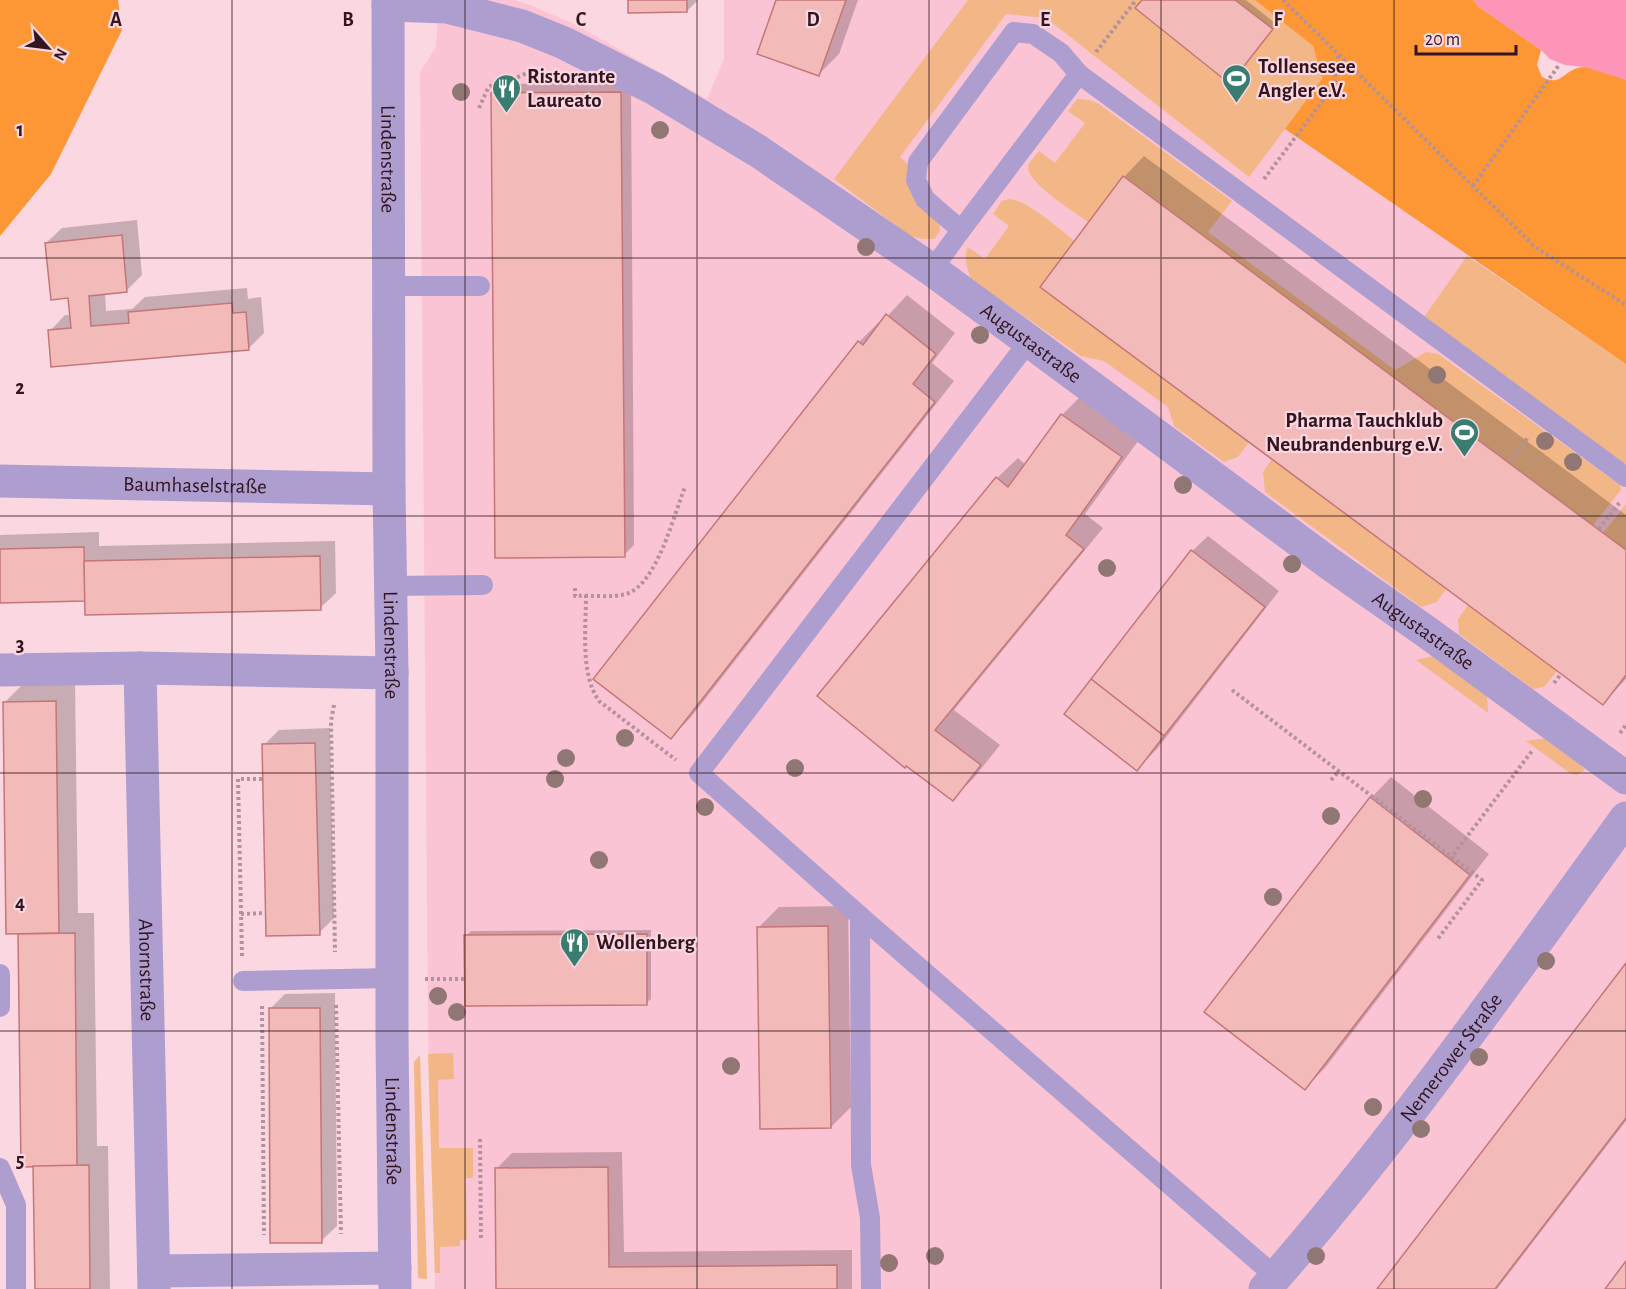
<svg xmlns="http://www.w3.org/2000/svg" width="1626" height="1289" font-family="'Alegreya Sans',sans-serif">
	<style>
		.built { fill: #fbc4d4 }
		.green { fill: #f2b687 }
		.forest { fill: #fd9634 }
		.water { fill: #fc95b7 }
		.shadow { fill: #0003 }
		.building { fill: #f2bab9; stroke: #c57678; stroke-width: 1.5 }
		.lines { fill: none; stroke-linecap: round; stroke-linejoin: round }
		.path { stroke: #b3929c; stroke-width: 4; stroke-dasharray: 3 3; stroke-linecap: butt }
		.service { stroke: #ae9ed0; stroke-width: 20 }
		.minor { stroke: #ae9ed0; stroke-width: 33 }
		.tree { fill: #917773 }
		.grid { fill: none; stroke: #32151f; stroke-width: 1.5; stroke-opacity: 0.55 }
		.labels { text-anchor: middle; stroke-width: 4.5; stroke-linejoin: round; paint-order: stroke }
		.poi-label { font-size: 21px; font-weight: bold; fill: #32151f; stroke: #fad7e1; text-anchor: start }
		.street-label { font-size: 21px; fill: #32151f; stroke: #fad7e1 }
		.grid-label { font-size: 20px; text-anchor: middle; font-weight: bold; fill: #32151f; stroke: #fad7e1; stroke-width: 4.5; stroke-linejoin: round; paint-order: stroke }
	</style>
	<rect width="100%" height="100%" fill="#fad7e1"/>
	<!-- built -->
	<path class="built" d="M439,0h75l16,5 44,19 133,75 17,-40v-59h531l67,80 -36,50 340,234v925h-1191l-7,-266 -8,-951 16,-25z"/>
	<!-- green -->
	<g class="green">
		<path d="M968,0h287l58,46 9,34 -73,97 -203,-159 -40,-4 -106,143 9,8c-4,31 8,40 30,57l1,9 -6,8h-11l-13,-3 -76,-57z"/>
		<path d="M1077,99l12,1 10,4 133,97 -24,31 187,138 31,-18 12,2 182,131 1,5 -28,35 -470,-349 -35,46c-12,-9 -61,-39 -60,-55 1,-5 7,-11 11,-16l16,12 30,-40 -17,-12z"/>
		<path d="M1009,199c19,1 50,30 66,42l-35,46 209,155 -11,15 -14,5 -50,-36 -6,-19 -64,-46 -23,-5 -110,-77c-4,-11 -8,-22 -3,-32l17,12 24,-33 -16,-12 9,-13z"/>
		<path d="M1467,256l159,108v101l-202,-148z"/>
		<path d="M1272,459l174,130 -9,13 -16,5 -156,-115 -2,-20z"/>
		<path d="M1626,504v46l-23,-17z"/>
		<path d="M1468,605l89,66 -13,16 -11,2 -74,-55 -1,-15z"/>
		<path d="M1434,656l53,39 1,18 -72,-53z"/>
		<path d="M1546,738l35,27 4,5 -9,5 -5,-1 -45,-33z"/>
		<path d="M453,1053l1,26 -16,1 1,68h34v30h-7l1,62h-7v6l-20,1v26h-5l-7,-219z"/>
		<path d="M420,1055l7,224 -9,-1 -4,-216z"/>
	</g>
	<!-- forest -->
	<g class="forest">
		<path d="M0,0h118l4,30 -71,144 -51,62z"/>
		<path d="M1255,0h218l6,7 62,43 -4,15 5,12c21,11 21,-9 42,-10 11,0 31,9 42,13v284l-341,-235 37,-50 -9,-33z"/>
	</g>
	<!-- water -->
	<path class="water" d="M1473,0h153v80l-41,-13 -20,-2 -15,-6 -9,-9 -62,-43z"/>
	<!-- shadow -->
	<g class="shadow">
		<path d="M630,0h67v1l-10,10z"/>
		<path d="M777,0h81l-19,54 -20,20z"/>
		<path d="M1143,0h103l30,24 -41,53z"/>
		<path d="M631,82l3,463 -10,10 -131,-461 10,-10z"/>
		<path d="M1144,156l482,359v164l-23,24 -561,-416 82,-110z"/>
		<path d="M137,220l5,55 -15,15 -22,3 1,18 26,-2 13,-12 102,-9 1,11 13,-2 3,36 -16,16 -198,-18 15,-16h6l-1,-18 -24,-54 16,-15z"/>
		<path d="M907,295l48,38 -23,30 22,18 -263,336 -20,21 188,-396 20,-20 2,1z"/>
		<path d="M1083,394l58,43 -56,77 18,14 -149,182 46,35 -27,34 -21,20 -45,-35 90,-286 21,-20 8,7 36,-50z"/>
		<path d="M99,532v14l236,-5 1,52 -16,15 -234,-8 -86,2v-67z"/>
		<path d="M1208,536l71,55 -122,158 -20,20 -44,-91 99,-127z"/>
		<path d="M75,681l3,232h16l3,233h11l2,143h-74l-2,-124h-11l-4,-233 -14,-230 20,-20z"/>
		<path d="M330,728l4,190 -15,15 -55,-188 15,-15z"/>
		<path d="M1391,777l98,77 -164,214 -20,20 -99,-77 165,-213z"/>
		<path d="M848,906l3,201 -20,20 -72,-200 20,-20z"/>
		<path d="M651,930v69l-5,4 -180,-67 5,-5z"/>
		<path d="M1626,966v155l-129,168h-118z"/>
		<path d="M335,993l2,233 -16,15 -51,-232 15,-15z"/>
		<path d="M622,1152l2,100 228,-2v39h-354l-2,-120 16,-16z"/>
	</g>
	<!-- building -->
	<g class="building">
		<path d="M628,0h59v12l-59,1z"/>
		<path d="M776,0h70l-27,76 -62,-22z"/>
		<path d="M1142,0h93l38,29 -43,55 -95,-76z"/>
		<path d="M621,92l4,465 -130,1 -4,-465z"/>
		<path d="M1123,176l503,374v125l-23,30 -563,-418z"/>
		<path d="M122,235l5,57 -38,4 2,30 38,-3 -1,-11 104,-9 1,10 13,-1 3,38 -198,17 -3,-37 23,-2 -3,-30 -17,2 -6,-57z"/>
		<path d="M886,314l50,40 -23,30 22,18 -264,337 -78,-60 265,-338 5,4z"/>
		<path d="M1061,414l61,43 -56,78 18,14 -149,181 46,35 -28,36 -47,-35 -1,2 -88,-72 179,-219 12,10z"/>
		<path d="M84,547l1,54 -85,2v-54z"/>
		<path d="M1191,550l74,57 -101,129 -73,-57z"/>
		<path d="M320,556l1,54 -236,5 -1,-54z"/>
		<path d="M1091,679l73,57 -27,35 -73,-57z"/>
		<path d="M56,701l3,232 -53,1 -3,-232z"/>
		<path d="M315,743l5,192 -54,1 -4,-192z"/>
		<path d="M1370,797l100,78 -165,215 -101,-78z"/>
		<path d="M828,926l3,202 -71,1 -3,-202z"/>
		<path d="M75,933l2,233 -56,1 -3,-233z"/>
		<path d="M647,934v71l-182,1 -1,-71z"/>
		<path d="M1626,963v155l-131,171h-118z"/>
		<path d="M269,1008h51l2,235h-52z"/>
		<path d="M89,1165l1,124h-55l-2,-123z"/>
		<path d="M608,1167l1,100 228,-2v24h-341l-1,-121z"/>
		<path d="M1626,1261v28h-21z"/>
	</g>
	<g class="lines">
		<!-- path -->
		<g class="path">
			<path d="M1283,0l252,247 91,58"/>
			<path d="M1096,52l40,-52"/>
			<path d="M479,108l9,-20 9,-7 19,-3 22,-10"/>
			<path d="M1264,179l70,-93 4,-31"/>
			<path d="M1473,186l86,-121"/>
			<path d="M1511,460l18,-24"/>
			<path d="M1599,529l21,-27"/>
			<path d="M575,588v8c15,-1 38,2 51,-2 31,-9 48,-80 59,-107"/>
			<path d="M586,595c0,33 -6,79 13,106l77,59"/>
			<path d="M1554,683l7,-9"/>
			<path d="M1232,690l250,190 -45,60"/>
			<path d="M334,705l-3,16 4,231"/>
			<path d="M1620,733l6,-8"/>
			<path d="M1331,780l8,-9"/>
			<path d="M1450,859l82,-108 1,1"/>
			<path d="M241,914l24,-1"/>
			<path d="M242,956l-4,-177h24"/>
			<path d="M425,979h39"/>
			<path d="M336,1005l5,229"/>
			<path d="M262,1006l2,229"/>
			<path d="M480,1139l1,101"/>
		</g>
		<!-- service -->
		<g class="service">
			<path d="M961,230l118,-156"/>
			<path d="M932,270l29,-40 -36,-31 -9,-19 2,-18 96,-130 19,2 28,19 18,21 547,403"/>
			<path d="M389,286h91"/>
			<path d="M391,586l92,-1"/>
			<path d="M860,916l416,361"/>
			<path d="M0,974v33"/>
			<path d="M243,981l149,-3"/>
			<path d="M0,1168l16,37v84"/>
			<path d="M871,1289l-1,-71 -9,-53 -1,-249 -161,-143 330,-432"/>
		</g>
		<!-- minor -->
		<g class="minor">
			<path id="s1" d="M388,0l1,489 3,184v364l3,252"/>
			<path id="s2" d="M388,5l59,2 75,19 42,17 91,46 103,62 174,119 97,71 301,223 98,69 198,145"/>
			<path id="s3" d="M0,481l389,8"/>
			<path id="s4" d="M140,668l14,621"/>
			<path d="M0,670l140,-2 252,5"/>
			<path d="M154,1271l241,-3"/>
			<path id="s5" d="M1265,1289c131,-149 245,-311 361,-471"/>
		</g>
	</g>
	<!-- trees -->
	<g class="tree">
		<circle cx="461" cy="92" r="9"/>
		<circle cx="660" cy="130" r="9"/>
		<circle cx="866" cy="247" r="9"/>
		<circle cx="980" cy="335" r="9"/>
		<circle cx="1437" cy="375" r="9"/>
		<circle cx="1545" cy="441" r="9"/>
		<circle cx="1573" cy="462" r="9"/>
		<circle cx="1183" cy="485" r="9"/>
		<circle cx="1292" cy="564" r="9"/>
		<circle cx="1107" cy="568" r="9"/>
		<circle cx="625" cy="738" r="9"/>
		<circle cx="566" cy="758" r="9"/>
		<circle cx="795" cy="768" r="9"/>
		<circle cx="555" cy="779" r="9"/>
		<circle cx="1423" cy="799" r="9"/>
		<circle cx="705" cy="807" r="9"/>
		<circle cx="1331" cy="816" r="9"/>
		<circle cx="599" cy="860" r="9"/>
		<circle cx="1273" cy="897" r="9"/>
		<circle cx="1546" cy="961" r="9"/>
		<circle cx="438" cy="996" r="9"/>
		<circle cx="457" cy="1012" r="9"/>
		<circle cx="1479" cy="1057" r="9"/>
		<circle cx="731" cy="1066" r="9"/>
		<circle cx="1373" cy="1107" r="9"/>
		<circle cx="1421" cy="1129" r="9"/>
		<circle cx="935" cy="1256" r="9"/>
		<circle cx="1316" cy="1256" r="9"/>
		<circle cx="889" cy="1263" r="9"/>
	</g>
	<!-- grid -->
	<path class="grid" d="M232,0v1289M465,0v1289M697,0v1289M929,0v1289M1161,0v1289M1394,0v1289M0,258h1626M0,516h1626M0,773h1626M0,1031h1626"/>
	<!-- icons -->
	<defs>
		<symbol id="stadium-pin" viewBox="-11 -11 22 30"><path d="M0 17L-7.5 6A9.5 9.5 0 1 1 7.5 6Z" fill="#397d70" stroke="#fad7e1"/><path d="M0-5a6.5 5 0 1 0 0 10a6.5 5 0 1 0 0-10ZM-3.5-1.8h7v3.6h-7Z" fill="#fff"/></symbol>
		<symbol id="restaurant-pin" viewBox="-11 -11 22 30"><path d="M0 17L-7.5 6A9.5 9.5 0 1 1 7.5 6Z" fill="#397d70" stroke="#fad7e1"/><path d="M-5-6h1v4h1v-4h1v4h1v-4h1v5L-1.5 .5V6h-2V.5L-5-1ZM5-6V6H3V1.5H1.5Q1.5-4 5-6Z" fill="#fff"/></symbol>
	</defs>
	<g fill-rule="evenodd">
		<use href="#stadium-pin" x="1220" y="62" width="33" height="45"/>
		<use href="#restaurant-pin" x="490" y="72" width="33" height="45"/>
		<use href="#stadium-pin" x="1448" y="416" width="33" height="45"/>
		<use href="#restaurant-pin" x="558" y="926" width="33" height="45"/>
	</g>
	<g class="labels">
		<!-- poi labels -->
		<g class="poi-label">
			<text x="1258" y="73">Tollensesee<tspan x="1258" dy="24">Angler e.V.</tspan></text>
			<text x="527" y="83">Ristorante<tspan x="527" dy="24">Laureato</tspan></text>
			<text x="1443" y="427" text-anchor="end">Pharma Tauchklub<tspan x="1443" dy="24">Neubrandenburg e.V.</tspan></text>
			<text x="596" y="949">Wollenberg</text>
		</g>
		<!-- street labels -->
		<g class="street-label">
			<text dy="7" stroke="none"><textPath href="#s1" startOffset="159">Lindenstraße</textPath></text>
			<text dy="7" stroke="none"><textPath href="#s2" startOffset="738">Augustastraße</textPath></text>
			<text dy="7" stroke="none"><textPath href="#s3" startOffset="195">Baumhaselstraße</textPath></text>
			<text dy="7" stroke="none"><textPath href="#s2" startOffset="1224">Augustastraße</textPath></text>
			<text dy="7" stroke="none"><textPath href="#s1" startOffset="645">Lindenstraße</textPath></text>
			<text dy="7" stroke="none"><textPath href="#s4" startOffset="302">Ahornstraße</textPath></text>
			<text dy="7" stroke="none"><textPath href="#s5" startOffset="297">Nemerower Straße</textPath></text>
			<text dy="7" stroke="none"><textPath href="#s1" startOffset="1131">Lindenstraße</textPath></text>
		</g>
	</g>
	<g class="grid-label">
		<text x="116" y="26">A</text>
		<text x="348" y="26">B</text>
		<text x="581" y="26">C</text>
		<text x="813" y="26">D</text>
		<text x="1045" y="26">E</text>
		<text x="1278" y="26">F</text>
		<text x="20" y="136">1</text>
		<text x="20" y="394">2</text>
		<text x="20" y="651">3</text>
		<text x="20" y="909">4</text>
		<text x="20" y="1167">5</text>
	</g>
	<!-- north arrow -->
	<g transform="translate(48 48) rotate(118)" stroke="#fad7e1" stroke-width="4.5" paint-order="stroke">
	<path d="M0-4.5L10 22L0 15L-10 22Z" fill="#32151f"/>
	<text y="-9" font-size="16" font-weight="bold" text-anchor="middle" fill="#32151f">N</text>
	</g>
	<!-- scale -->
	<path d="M1416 45v9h100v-9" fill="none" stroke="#32151f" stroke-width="3"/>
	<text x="1425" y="45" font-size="18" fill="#32151f" stroke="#fad7e1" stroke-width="4.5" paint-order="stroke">20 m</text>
</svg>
